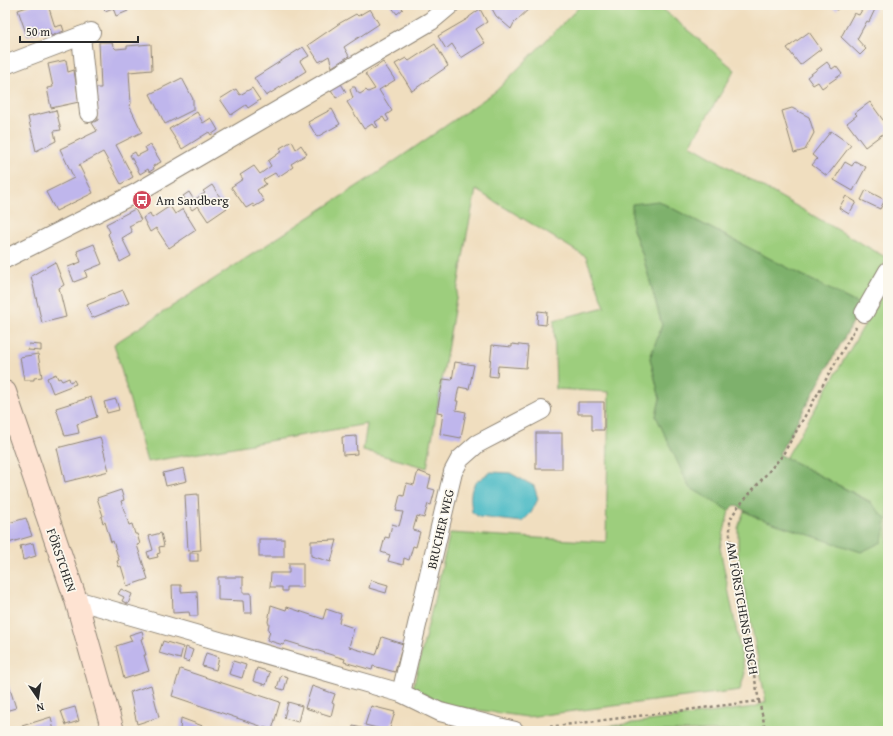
<svg xmlns="http://www.w3.org/2000/svg" width="893" height="736" font-family="'Gentium Book Plus',serif">
	<style>
		.green { fill: #9dce7d; stroke: #647c54 }
		.forest { fill: #7eb16c; stroke: #546e4c }
		.water { fill: #4ebbc6; stroke: #3c7378 }
		.building { fill: #bfb6ec }
		.lines { fill: none; stroke-linecap: round; stroke-linejoin: round }
		.street-casing { stroke: #8e8475; stroke-width: 20 }
		.secondary-casing { stroke: #8e8475; stroke-width: 24 }
		.path { stroke: #8e8475; stroke-width: 2.5; stroke-dasharray: 3 3; stroke-linecap: butt }
		.street { stroke: #fff; stroke-width: 18 }
		.secondary { stroke: #fee3d2; stroke-width: 22 }
		.labels { text-anchor: middle; stroke-width: 3.5; stroke-linejoin: round; paint-order: stroke }
		.poi-label { font-size: 13px; fill: #2b2b2b; stroke: #fbf7ec; text-anchor: start }
		.street-label { font-size: 13px; fill: #2b2b2b; stroke: #fbf7ec }
	</style>
	<rect width="100%" height="100%" fill="#fbf7ec"/>
	<filter id="ink" filterUnits="userSpaceOnUse"><feTurbulence type="fractalNoise" baseFrequency=".025" numOctaves="2"/><feDisplacementMap in="SourceGraphic" scale="8" xChannelSelector="R" yChannelSelector="G"/><feConvolveMatrix kernelMatrix="1 2 1 2 8 2 1 2 1" color-interpolation-filters="sRGB"/></filter>
	<filter id="wash" filterUnits="userSpaceOnUse"><feTurbulence type="fractalNoise" baseFrequency=".012" numOctaves="4" result="noise"/><feDisplacementMap in="SourceGraphic" scale="16" xChannelSelector="R" yChannelSelector="G"/><feGaussianBlur stdDeviation="0.9" result="paint"/><feColorMatrix in="noise" values="0 0 0 0 0 0 0 0 0 0 0 0 0 0 0 0 0 1.4 0 .05"/><feComposite in="paint" operator="in"/></filter>
	<g filter="url(#wash)">
		<rect width="100%" height="100%" fill="#f0debf"/>
		<!-- green -->
		<g class="green">
			<path d="M581,5h77l77,65 -45,75 197,113 -25,48 -204,-105 -26,26 11,29 19,69 -12,33 10,41 -4,17 59,85 14,10 -9,37 25,125 -5,17 -213,27 -78,-11 -36,-18 37,-155 156,9 3,-150 -53,-3 -2,-69 51,-13 -19,-50 -110,-67 -9,44 -40,234 -64,-18 4,-26 -220,38 -33,-118 265,-172 117,-81z"/>
			<path d="M888,285v446h-315l181,-24 12,-5 -28,-147v-27l6,-17 14,7 113,-16 -85,-44z"/>
		</g>
		<!-- forest -->
		<path class="forest" d="M658,201l204,105 -83,148 91,48 16,17 -4,23 -21,10 -103,-34 -23,-13 -6,6 -40,-24 -33,-71 4,-17 -10,-41 12,-33 -19,-69 -11,-29v-23z"/>
		<!-- water -->
		<path class="water" d="M491,472l19,1 24,13 4,13 -7,14 -9,9 -43,-5 -7,-5c-3,-23 -2,-28 19,-40z"/>
		<g id="blocks">
			<!-- building -->
			<g class="building">
				<path d="M33,5h15l7,22 7,-2 2,6 -13,5 -2,-7 -22,7 -9,-26z"/>
				<path d="M103,5h24l1,6 -12,5 -3,-8 -8,3z"/>
				<path d="M390,5h13l-2,2 2,2 -6,5z"/>
				<path d="M490,5h43l-19,18 -3,6 -15,-13z"/>
				<path d="M828,5h11l-2,5z"/>
				<path d="M865,5h12l-8,17 -2,-1 -10,18 9,10 -6,6 -19,-18 13,-24 5,2z"/>
				<path d="M370,9l9,15 -35,23 5,9 -17,11 -3,-11 -10,6 -11,-17 32,-22 16,-9 2,2z"/>
				<path d="M480,9l7,13 -11,7 9,14 -24,15 -9,-14 -6,5 -8,-13 31,-18v-1z"/>
				<path d="M809,32l12,17 -21,16 -13,-17z"/>
				<path d="M99,42h13l1,4 3,3 11,-1v-2l24,-2 1,26 -23,2 2,32 -2,1 13,27 -26,13 17,32 -12,7 -18,-32 -24,13 14,28 -37,18 -10,-19 28,-14 -14,-29 37,-18 -5,-8 6,-3 -2,-32h5z"/>
				<path d="M435,44l13,22 -36,25 -17,-27 11,-6 3,3z"/>
				<path d="M303,47l6,9 -9,5 6,10 -40,25 -12,-18z"/>
				<path d="M66,60l2,12 6,-2 5,32 -28,6 -4,-20 6,-1 -5,-23z"/>
				<path d="M383,62l12,18 -16,10 13,21 -6,4 3,5 -3,2 -3,-5 -8,5 3,5 -3,1 -3,-4 -8,5 -17,-27 6,-4 -3,-8 2,-3h3l2,5 3,2 6,-4 2,2 7,-3 -10,-15z"/>
				<path d="M827,62l5,7 4,-3 6,8 -20,14 -4,-6 -5,3 -6,-8z"/>
				<path d="M182,78l11,21v11l-28,14 -15,-30z"/>
				<path d="M340,82l6,10 -10,6 -6,-10z"/>
				<path d="M252,88l8,12 -12,8 -2,-3 -15,10 -11,-16 16,-10 4,6z"/>
				<path d="M870,102l18,25v3l-23,17 -18,-24 10,-8 -2,-2z"/>
				<path d="M792,108l17,9 5,16 -9,17 -11,3 -12,-42z"/>
				<path d="M332,109l8,15 -23,13 -9,-15z"/>
				<path d="M56,110l5,20 -7,1 2,10 -20,10 -8,-34z"/>
				<path d="M197,112l6,11 8,-5 7,12 -7,5 -2,-3 -27,17 -13,-20z"/>
				<path d="M831,131l20,14 -24,31 -15,-11 5,-6 -5,-4z"/>
				<path d="M292,141l4,8 5,-4 6,9 -16,10 2,3 -15,10 -3,-4 -12,7 3,4 -9,6 7,11 -10,6 -1,-3 -7,4 -15,-21 12,-8 -3,-4 14,-9 6,8 11,-8 -3,-5 14,-10 -2,-3z"/>
				<path d="M150,144l11,18 -8,4 1,3 -5,3 -1,-3 -8,5 -10,-19 5,-3 2,4 10,-5 -2,-4z"/>
				<path d="M855,161l11,6 -13,24 -19,-11 11,-18 7,4z"/>
				<path d="M212,185l15,23 -19,13 -10,-15 -6,4 -9,-14 6,-4 5,8 11,-7 -2,-2z"/>
				<path d="M866,190l19,10 -5,9 -19,-9z"/>
				<path d="M846,196l10,6 -7,12 -10,-6z"/>
				<path d="M170,206l5,8 8,-5 13,21 -27,18 -13,-20 -6,4 -7,-14 7,-5 2,5z"/>
				<path d="M135,209l6,11 -12,6 3,6 -10,6 9,18 -11,6 -12,-28 2,-2 -4,-8z"/>
				<path d="M94,244l8,20 -17,7 2,6 -13,5 -6,-15 13,-5 -4,-11z"/>
				<path d="M55,262l9,23 -5,3 7,29 -24,6 -11,-47z"/>
				<path d="M123,290l6,13 -37,15 -5,-13z"/>
				<path d="M538,311l9,1 -1,13 -9,-1z"/>
				<path d="M29,344l12,1v6l-13,-1z"/>
				<path d="M512,344l16,2 -2,22 -28,-2 -1,11 -8,-1 3,-31 20,2z"/>
				<path d="M38,354l4,23 -8,1v2h-10l-4,-23z"/>
				<path d="M455,362l19,3 -5,24 -10,-2 -3,14h2l-2,9 10,2 -5,26 -21,-4 3,-21 -6,-1 6,-33 9,1z"/>
				<path d="M56,374l2,5 2,-1 2,3 7,-3 1,4 4,-2 2,4 -23,9 -6,-15z"/>
				<path d="M91,397l6,20 -20,7 2,9 -14,3 -9,-28z"/>
				<path d="M116,399l3,11 -12,3 -3,-11z"/>
				<path d="M578,402h26v28h-12v-16h-14z"/>
				<rect x="536" y="433" width="26" height="36"/>
				<path d="M356,436l1,18 -14,1 -1,-18z"/>
				<path d="M100,437l9,34 -44,11 -8,-34z"/>
				<path d="M184,468l3,13 -21,5 -3,-13z"/>
				<path d="M418,471l13,5 -3,12 7,2 -4,15 -3,-1 -4,14 -7,-2 -4,14 7,2 -4,15 -3,-1 -4,14 -5,-2 -1,7 -15,-4 2,-6 -9,-3 4,-15 4,1 3,-14 7,2 4,-14 -7,-1 4,-16 4,1 3,-13 7,2z"/>
				<path d="M121,490l3,10 -3,1 8,24 3,-1 3,10h2l3,10 -3,1 11,34 -21,7 -6,-20 -2,1 -2,-6 2,-1 -6,-19 -2,1 -6,-20 -2,1 -2,-6 2,-1 -6,-18z"/>
				<path d="M198,494l3,56 -13,1 -3,-56z"/>
				<path d="M26,518l6,18 -27,8v-20z"/>
				<path d="M161,533l3,13 -5,1 1,6 -3,1 1,3 -9,2 -2,-7 6,-2 -4,-14z"/>
				<rect x="259" y="539" width="25" height="18"/>
				<path d="M337,540l-6,22 -20,-6v-15z"/>
				<path d="M33,543l3,13 -13,4 -3,-14z"/>
				<rect x="190" y="553" width="8" height="8"/>
				<path d="M289,563h14v24h-16v4h-5v-4h-12l1,-14h18z"/>
				<path d="M218,577h25v16h8l1,20h-8l-1,-12 -25,-1z"/>
				<path d="M371,580l17,5 -2,8 -17,-5z"/>
				<path d="M172,585h9v7l16,-1 1,25h-8l-1,-4 -16,1z"/>
				<path d="M121,589l11,5 -4,10 -6,-3 2,-4 -6,-3z"/>
				<path d="M271,605l15,5 1,-3 36,12 3,-10 15,5 -2,9 15,5 -5,19 27,8 6,-18 21,7 -8,28 -22,-6 -1,4 -28,-8 1,-3 -59,-18 -3,4 -16,-5 3,-8 -2,-2 1,-6 -1,-2z"/>
				<path d="M142,631l2,7 -3,1 5,16h-2l5,16 -25,8 -8,-33 16,-5 -3,-6z"/>
				<path d="M163,641l20,6 -3,12 -21,-6z"/>
				<path d="M186,647l7,3 -4,12 -6,-2z"/>
				<path d="M206,653l13,4 -3,13 -14,-4z"/>
				<path d="M233,661l13,4 -4,13 -13,-4z"/>
				<path d="M257,668l13,4 -4,13 -13,-4z"/>
				<path d="M180,669l100,33 -8,28 -100,-34z"/>
				<path d="M5,673l11,35 -11,3z"/>
				<path d="M281,675l7,2 -4,13 -7,-2z"/>
				<path d="M151,685l8,32 -22,7 -7,-32z"/>
				<path d="M312,686l23,8 -3,9 2,1 -3,12 -26,-8z"/>
				<path d="M288,702l14,4 -4,16 -14,-4z"/>
				<path d="M371,706l24,6 -6,19 -24,-6z"/>
				<path d="M75,707l4,14 -13,4 -5,-14z"/>
				<path d="M51,717l3,14h-30l-2,-5z"/>
				<path d="M181,718l35,13h-36z"/>
				<path d="M353,726l9,2 -1,3h-9z"/>
			</g>
		</g>
	</g>
	<g filter="url(#ink)">
		<use href="#blocks" fill-opacity="0" stroke="#8e8475" stroke-width="1"/>
		<g class="lines">
			<defs>
				<g id="street">
					<path d="M81,36l8,77"/>
					<path d="M5,65l86,-33"/>
					<path d="M5,259l131,-66 295,-172 19,-16"/>
					<path d="M864,313l24,-42"/>
					<path d="M76,600l325,93 52,-221 7,-13 17,-15 65,-34"/>
					<path d="M401,693l39,19 75,19"/>
				</g>
				<path id="secondary" d="M5,392l71,208 37,131"/>
			</defs>
			<!-- street casing -->
			<use href="#street" class="street-casing"/>
			<!-- secondary casing -->
			<use href="#secondary" class="secondary-casing"/>
			<!-- path -->
			<g class="path">
				<path d="M759,701l7,30"/>
				<path d="M532,729l227,-28 -29,-152v-29l7,-12 45,-52 74,-129"/>
			</g>
			<!-- street -->
			<use href="#street" class="street"/>
			<!-- secondary -->
			<use href="#secondary" class="secondary"/>
		</g>
	</g>
	<!-- icons -->
	<defs>
		<symbol id="bus-disc" viewBox="-11 -11 22 22"><circle r="9.5" fill="#d1495b" stroke="#fbf7ec"/><path d="M-5-6H5V4H4V6H2V4H-2V6H-4V4H-5ZM-3.5-4V0h7V-4ZM-3.5 1.2v1.5H-2V1.2ZM2 1.2v1.5H3.5V1.2Z" fill="#fff"/></symbol>
	</defs>
	<g fill-rule="evenodd">
		<use href="#bus-disc" x="131" y="189" width="22" height="22"/>
	</g>
	<g class="labels">
		<!-- poi labels -->
		<g class="poi-label">
			<text x="156" y="205">Am Sandberg</text>
		</g>
		<!-- street labels -->
		<g class="street-label">
			<text transform="translate(440 529) rotate(-77)" y="5">BRUCHER WEG</text>
			<text transform="translate(62 560) rotate(71)" y="5">FÖRSTCHEN</text>
			<text transform="translate(743 608) rotate(80)" y="5">AM FÖRSTCHENS BUSCH</text>
		</g>
	</g>
	<!-- margin -->
	<rect width="893" height="736" fill="none" stroke="#fbf7ec" stroke-width="20"/>
	<!-- north arrow -->
	<g transform="translate(38 698) rotate(167)" stroke="#fbf7ec" stroke-width="3" paint-order="stroke">
	<path d="M0-3L7 15L0 10L-7 15Z" fill="#2b2b2b"/>
	<text y="-6" font-size="11" font-weight="bold" text-anchor="middle" fill="#2b2b2b">N</text>
	</g>
	<!-- scale -->
	<path d="M20 36v6h118v-6" fill="none" stroke="#2b2b2b" stroke-width="2"/>
	<text x="26" y="36" font-size="12" fill="#2b2b2b" stroke="#fbf7ec" stroke-width="3" paint-order="stroke">50 m</text>
</svg>
